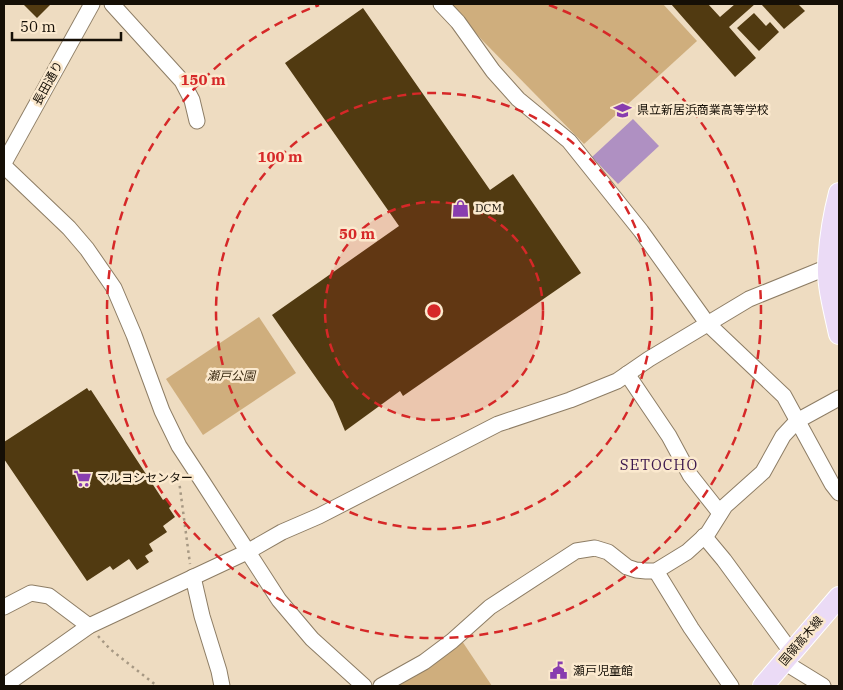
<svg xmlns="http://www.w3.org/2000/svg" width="843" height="690" font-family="'IBM Plex Serif','Noto Sans JP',serif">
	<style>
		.green { fill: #cfae7d }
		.water { fill: #af90c2 }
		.building { fill: #513a11 }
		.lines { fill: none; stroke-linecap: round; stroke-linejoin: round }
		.minor-casing { stroke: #8d7d65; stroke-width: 17 }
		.major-casing { stroke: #fff; stroke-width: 22 }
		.path { stroke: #a69883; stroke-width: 2.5; stroke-dasharray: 2.5 4; stroke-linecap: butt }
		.minor { stroke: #fff; stroke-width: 15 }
		.major { stroke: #ebdbf6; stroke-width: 20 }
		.ring { fill: none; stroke: #d62828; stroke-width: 2.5; stroke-dasharray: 9 6 }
		.labels { text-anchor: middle; stroke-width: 5; stroke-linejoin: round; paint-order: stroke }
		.street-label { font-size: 12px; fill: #150f06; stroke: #fbe9ce }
		.poi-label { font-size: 12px; fill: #150f06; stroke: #fbe9ce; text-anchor: start }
		.park-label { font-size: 12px; font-style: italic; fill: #3a2a12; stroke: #fbe9ce }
		.quarter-label { font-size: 15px; letter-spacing: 1px; fill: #3a164c; stroke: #fbe9ce }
		.centre { fill: #d62828; stroke: #fbe9ce; stroke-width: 2.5 }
		.ring-label { font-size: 15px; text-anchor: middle; font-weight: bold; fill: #d62828; stroke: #fbe9ce; stroke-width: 5; stroke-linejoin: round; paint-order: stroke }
	</style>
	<rect width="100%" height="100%" fill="#eedcc1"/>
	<!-- green -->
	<g class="green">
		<path d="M450,4h213l34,37 -113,103 -101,-103z"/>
		<path d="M259,317l37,56 -93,62 -37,-56z"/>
		<path d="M462,641l30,45h-96z"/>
	</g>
	<!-- water -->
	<path class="water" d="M633,119l26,27 -41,38 -26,-27z"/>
	<!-- building -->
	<g class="building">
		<path d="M23,4h28l-14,14z"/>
		<path d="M671,4h37l12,13 15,-13h20l-26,23 27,31 -21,19z"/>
		<path d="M761,4h37l7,7 -21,18z"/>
		<path d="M363,8l127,182 23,-16 68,99 -178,123 -3,-5 -55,40 -12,-29 -61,-87 127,-89 -114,-163z"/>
		<path d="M754,13l12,13 4,-4 9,10 -20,19 -22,-23z"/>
		<path d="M87,388l2,3 2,-1 72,110 3,-2 5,8 -2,2 6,9 -12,9 4,6 -18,12 4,7 -8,5 4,6 -12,8 -8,-11 -16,11 -3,-4 -23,15 -83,-122v-17z"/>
	</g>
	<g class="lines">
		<defs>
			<g id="minor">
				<path d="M112,4l70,77 10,19 5,21"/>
				<path d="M441,4l17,18 35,49 25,28 51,42 72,90 66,92 77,73 48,88 7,9"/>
				<path d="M4,163l88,-159"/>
				<path d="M4,166l65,62 18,21 27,39 20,47 28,76 17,35 23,35 77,119 33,39 52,47"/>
				<path d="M627,374l42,62 21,39 30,38"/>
				<path d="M704,536l20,24 68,93"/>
				<path d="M656,571l35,57 40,58"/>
				<path d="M193,577l9,39 17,55 3,15"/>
				<path d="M4,607l27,-14 18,3 40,30"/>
				<path d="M784,662l39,24"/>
				<path d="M4,686l85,-60 158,-74 35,-20 37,-16 179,-92 72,-24 47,-19 32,-22 100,-60 79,-32"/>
				<path d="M381,686l43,-24 28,-21 38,-34 86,-56 19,-3 13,4 19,15 9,3 10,1h10l31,-19 21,-19 17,-27 38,-34 20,-36 14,-15 42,-23"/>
			</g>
			<g id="major">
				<path d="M839,193c-6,23 -10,49 -11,73 -1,20 7,49 11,68"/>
				<path d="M763,686l76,-89"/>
			</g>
		</defs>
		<!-- minor casing -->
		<use href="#minor" class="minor-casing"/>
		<!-- major casing -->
		<use href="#major" class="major-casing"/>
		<!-- path -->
		<g class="path">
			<path d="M178,473l12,91"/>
			<path d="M98,636l12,13 47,37"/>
		</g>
		<!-- minor -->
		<use href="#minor" class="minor"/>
		<!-- major -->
		<use href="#major" class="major"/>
	</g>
	<!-- distance rings -->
	<circle cx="434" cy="311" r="109" fill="#d62828" fill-opacity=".12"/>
	<g class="ring">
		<circle cx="434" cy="311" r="109"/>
		<circle cx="434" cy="311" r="218"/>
		<path d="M549 5A327 327 0 1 1 319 5"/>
	</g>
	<!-- icons -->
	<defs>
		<symbol id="school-bare" viewBox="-9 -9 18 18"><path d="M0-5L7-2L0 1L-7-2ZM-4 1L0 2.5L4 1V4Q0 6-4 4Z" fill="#883daf" stroke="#fbe9ce" stroke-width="2.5" paint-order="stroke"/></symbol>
		<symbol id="shop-bare" viewBox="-9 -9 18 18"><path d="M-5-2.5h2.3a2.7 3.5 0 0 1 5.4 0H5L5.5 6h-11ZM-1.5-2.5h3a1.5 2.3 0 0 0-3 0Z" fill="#883daf" stroke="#fbe9ce" stroke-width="2.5" paint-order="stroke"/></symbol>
		<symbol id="supermarket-bare" viewBox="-9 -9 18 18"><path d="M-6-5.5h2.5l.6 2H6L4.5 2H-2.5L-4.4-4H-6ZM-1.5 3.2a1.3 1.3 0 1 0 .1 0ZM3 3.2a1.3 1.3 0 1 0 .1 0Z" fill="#883daf" stroke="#fbe9ce" stroke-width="2.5" paint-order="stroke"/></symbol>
		<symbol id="civic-bare" viewBox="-9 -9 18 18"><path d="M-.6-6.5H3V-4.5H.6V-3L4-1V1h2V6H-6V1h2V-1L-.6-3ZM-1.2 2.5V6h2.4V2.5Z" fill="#883daf" stroke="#fbe9ce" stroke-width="2.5" paint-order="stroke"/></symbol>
	</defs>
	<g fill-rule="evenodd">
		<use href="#school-bare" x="610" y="98" width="25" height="25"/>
		<use href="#shop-bare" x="448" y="196" width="25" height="25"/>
		<use href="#supermarket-bare" x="70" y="466" width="25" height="25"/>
		<use href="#civic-bare" x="546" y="658" width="25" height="25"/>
	</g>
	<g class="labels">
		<!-- street labels -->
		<g class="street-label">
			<text transform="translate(48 83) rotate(-61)" y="4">長田通り</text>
			<text transform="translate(801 641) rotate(-50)" y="4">国領高木線</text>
		</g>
		<!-- poi labels -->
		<g class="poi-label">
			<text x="637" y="114">県立新居浜商業高等学校</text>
			<text x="475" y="212">DCM</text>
			<text x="97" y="482">マルヨシセンター</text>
			<text x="573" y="675">瀬戸児童館</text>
		</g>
		<!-- park labels -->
		<g class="park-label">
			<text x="231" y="380">瀬戸公園</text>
		</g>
		<!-- quarter labels -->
		<g class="quarter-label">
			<text x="659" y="470">SETOCHO</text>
		</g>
	</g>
	<circle cx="434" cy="311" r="8" class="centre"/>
	<g class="ring-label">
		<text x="203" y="85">150 m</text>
		<text x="280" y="162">100 m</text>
		<text x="357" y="239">50 m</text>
	</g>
	<!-- border -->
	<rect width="843" height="690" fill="none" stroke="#150f06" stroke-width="10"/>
	<!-- scale -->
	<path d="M12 32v8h109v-8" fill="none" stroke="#150f06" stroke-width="2.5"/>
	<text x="20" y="32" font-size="15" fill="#150f06" stroke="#fbe9ce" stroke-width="4" paint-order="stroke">50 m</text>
</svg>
